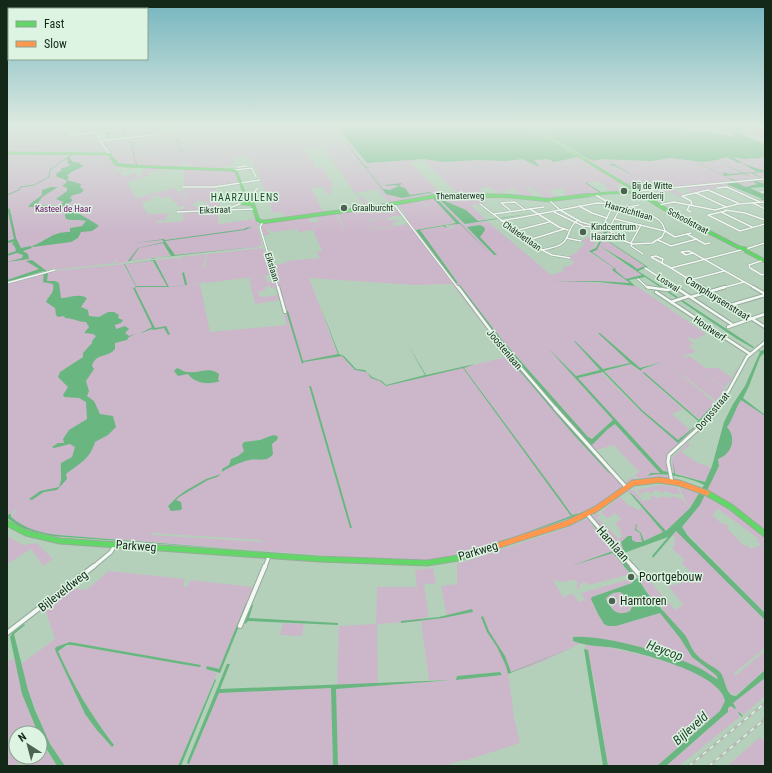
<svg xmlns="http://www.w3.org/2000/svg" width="772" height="773" font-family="'Roboto Condensed',sans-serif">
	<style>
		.green { fill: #ccb7ca; fill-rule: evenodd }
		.water { fill: #6ab681; fill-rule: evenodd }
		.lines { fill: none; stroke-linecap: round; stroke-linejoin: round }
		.stream-far1 { stroke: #6ab681; stroke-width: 1 }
		.stream { stroke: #6ab681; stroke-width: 1.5 }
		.street-far3-casing { stroke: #96ac9b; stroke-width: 2.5 }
		.street-far2-casing { stroke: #96ac9b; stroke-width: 4.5 }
		.street-far1-casing { stroke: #96ac9b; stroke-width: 5 }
		.street-casing { stroke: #96ac9b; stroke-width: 6 }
		.fast-far2-casing { stroke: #96ac9b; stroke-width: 3 }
		.fast-far1-casing { stroke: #96ac9b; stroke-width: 4.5 }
		.fast-casing { stroke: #96ac9b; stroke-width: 7 }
		.slow-far1-casing { stroke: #96ac9b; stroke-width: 3 }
		.slow-casing { stroke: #96ac9b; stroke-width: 7 }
		.street-far3 { stroke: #f4f8f5; stroke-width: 1.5 }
		.street-far2 { stroke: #f4f8f5; stroke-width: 2.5 }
		.street-far1 { stroke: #f4f8f5; stroke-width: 3 }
		.street { stroke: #f4f8f5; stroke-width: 4 }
		.fast-far2 { stroke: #63d668; stroke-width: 2 }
		.fast-far1 { stroke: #63d668; stroke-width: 3 }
		.fast { stroke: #63d668; stroke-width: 5 }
		.slow-far1 { stroke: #ff974d; stroke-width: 2 }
		.slow { stroke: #ff974d; stroke-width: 5 }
		.rail-casing { stroke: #b4bbb5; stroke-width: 3 }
		.rail { stroke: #dcf4e1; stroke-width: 1.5; stroke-dasharray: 4.5; stroke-linecap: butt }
		.slow-bridge-casing { stroke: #96ac9b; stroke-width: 3; stroke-linecap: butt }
		.slow-bridge { stroke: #ff974d; stroke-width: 2 }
		.poi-dot { fill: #4c6351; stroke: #dcf4e1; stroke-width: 1.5 }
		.labels { text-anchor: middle; stroke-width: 3; stroke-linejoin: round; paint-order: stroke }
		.far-poi-label { font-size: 9px; fill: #142819; stroke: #dcf4e1; text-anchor: start }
		.far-street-label { font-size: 9px; fill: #142819; stroke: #dcf4e1 }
		.far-park-label { font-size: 9px; fill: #710b6a; stroke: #dcf4e1 }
		.far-quarter-label { font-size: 10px; letter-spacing: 1px; fill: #1b492a; stroke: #dcf4e1 }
		.street-label { font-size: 10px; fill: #142819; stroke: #dcf4e1 }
		.near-street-label { font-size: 12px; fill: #142819; stroke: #dcf4e1 }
		.near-poi-label { font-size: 12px; fill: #142819; stroke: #dcf4e1; text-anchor: start }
		.near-water-label { font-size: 13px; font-style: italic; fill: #1e462a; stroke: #dcf4e1 }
	</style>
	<rect width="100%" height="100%" fill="#b4d0ba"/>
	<!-- green -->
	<g class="green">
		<path d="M12,125l5,14 -4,-14h49l3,6 -1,-6h1l6,9h13l-5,-9h42l3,10h-6l-2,-2 -6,-1 -2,3v-3l-4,-3 2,5 -7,1 4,5 23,-2 -5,-13h37l1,2 17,-2v4l-4,1v-3l-3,3h-3l2,-4 -7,1 -2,6h16l-3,-2h6l-1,-6h14l5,23 -5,-23h10l2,7 -1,-7h129l55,69 16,4 27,-5 3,2 -38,7 -5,-5 4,6h-4l-12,-14 -21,4 3,4h4l6,9 -4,1 -42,-60 -19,1 12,20 6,-1 12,19h-5l4,7 -5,1 -5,-7 -12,1 -21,-40 34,65 -35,5 1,-3h-3v2l-4,2 2,-2 -1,-2 3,-2 -7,1 1,-3 -8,2 -17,-46 -19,1 18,-2 -5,-10 -17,2 1,4 -3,4h-8l-3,3 -32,-1 2,-4h-9v4l-56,-3 -9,-3 -6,-9 -33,-2 -11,-19 10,19 -69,2v-27z"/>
		<path d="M332,125l4,1 31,37 57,-4 20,3 34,-2 28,1 16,-2 15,7h2l-6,-6 15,-1 6,3 24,-5 -25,-16 68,42 -4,1 2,2h-3l8,6 -16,-2 -2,-1 2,-1 -4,-2 1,-1 -7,-4 -12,2 16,10 -32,4 -6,-3 2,-2 -5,-4 -14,3 11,7 -12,1 -33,-26 17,14 -4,1 8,7 -6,1 -9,-8 11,10 -15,-3v-1l7,-1 -5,-1 -4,-4h-3l-2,3h-10l8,3h-6l-10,-7 -11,1 5,6 -27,-1 -33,-33 -14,2 31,32 -8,1 -3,-3 -29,5 -14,-3z"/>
		<path d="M669,125h68l11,2h-18l5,9 -29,-9z"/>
		<path d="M537,129l51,30 17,-1 8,2 38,1 19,-3 33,4 14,-2 9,-3 12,6 -5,-5c6,-1 20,-1 26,1l-1,-1 7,-1v23l-4,1 4,-1v4l-13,-3 8,5h-6l2,-1h-4l1,1 -7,1 -11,-4 25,11 -28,-11 28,13h4l-4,1 -30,-14 6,4c-5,2 -18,0 -23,-2l5,3 -6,1 -6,-2 36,16h-5l-30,-13 -26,5 10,6 -1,3 -4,-1h4v-1l-19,-10 -11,2 -5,-3 17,-2 10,5 10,-2 -7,-5 -35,3 22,-3 -11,-6 -31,4z"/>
		<path d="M744,129h21v15c-9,-4 -24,-6 -29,-14z"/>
		<path d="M61,152l47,3 5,8 10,3 -8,3 -2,3 25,-5 -17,5 2,4 7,-1 1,-2h5l1,2 -4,3 11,-4 -3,-1v-2l8,-4 12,1 -2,2 -9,2 -3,4 15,-3 2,-3 13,-2 -50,14 9,16 39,-10 4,6 2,-1 -1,-2 5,-1 1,7 -4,4 4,-2 1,-4 -2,-6 3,-2h-3l-2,-18 53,2 1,7 2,4 -1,1 -41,5h19l5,21 -18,1v-1l10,-4 -9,1v-2h3v-2l-9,-1 -7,4 4,2 7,-1v4l-27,2 10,-4 1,-1 -3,-1 2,-1 -8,2v-5h-3l-4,-6 -10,2 -2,-3 -8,2 1,3 -9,2 2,3 -2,1 11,14 -4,-6 25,-1h-6l-2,7 -9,1v2l26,-2v-7l-5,-1 40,-2v13l38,-5 3,8h-4l3,2 4,16 -4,2 -84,8 -44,6v-2l-1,3 -14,2 2,-4 -1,-1 -2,4 -61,7 3,-3 -10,4 -1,-2 -38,12v-128z"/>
		<path d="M460,195l8,7 -6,-6h8l2,1 -2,1 3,3 10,-1 4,3 -16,2 15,15 -8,1 -12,-11 -28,-12 27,26 3,2 -1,-2 20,-3 64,54 13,-4 -2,-3 11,-4 1,-2 -4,-3 -11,-3c15,2 16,-3 26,-12l-4,-3 5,-2 -5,-4 8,4 -3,-2 5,1 -1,-3h2l1,-1 -3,-1 6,-2 -21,-8 3,-2 20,7 -2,1h5l-3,9 -3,1h2l-4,8 -5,4c8,-3 14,-14 14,-22l7,2 4,4 -7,1 -1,3 -1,-1 2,-5 -1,-3 -9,18 -7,4 25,17 -2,1 18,13 -32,-2 -15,1 52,3 71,49 -12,6 -4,-3 -2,1 2,1 -2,1 6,4 -5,2 7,6 -13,4v2l6,-2 17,12h12l14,10 4,-8h2l-13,18 -42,-30 42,31 -9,12 -49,-38 48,40 -15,17 -56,-47h-1l40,36 -11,5 18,16 -12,10 -36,-30 -38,-39 28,-7 9,6 21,-8 -22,6 -40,-35 31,30 -28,6 -29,-28 26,29 -24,6 -27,-28 64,72 -21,19 -4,-2 -86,-97 -42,-55h-3l51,66 82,95 18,-17 7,-5 45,49h-9l-3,3c6,-3 13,-2 21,0v3l-28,1 -7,-5h1l8,-7 -5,3 -24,-26 -18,5 -2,-2 30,34 9,-5 -1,-1 4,3 -10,4h-3v3l-35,25 -1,-1 -3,3 -18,8 -113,35 -30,5 -65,-3 -300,-23c-17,-2 -35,-6 -47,-18l6,-7v-2l-7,7h-3v-231l36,-12 82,-8 -1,1 12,22 -11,-23 27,-3 17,26 -14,-27 23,-2 2,3 1,-4 25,-3 -3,13h2l2,-13 56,-6 8,25 -1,2 -65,8 -1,-1 -16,4 12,-2 10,48 77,-7 -7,-25 -25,4 -6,-26 16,-2 2,6 6,-1 -1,-6 2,2 3,-1 -3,-11 12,-2 1,-2 33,-3 -4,-6 6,-1 7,16 -17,-39v2l-14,2v-3l-26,3 -3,-3h-3l4,5 -7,2 -3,-9 3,-4 33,-4 3,3 -1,-4 18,-2 -3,2 -5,1 2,3h9l-2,-7h3l5,11 -5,-10 15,-2 13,22 -11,-22 58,-9 14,15 -11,-15 22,-5 9,10 -8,-11 11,-2 25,25 -41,8 41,53 1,-1 -39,-52 24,-4 3,2 -1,-3 3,4 7,-1 -2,-2 -5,1 -2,-2 15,-1 -26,-27zM393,216h9l6,8 -34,6 -7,-10 23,-3 -22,4 6,8 25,-4h-5l-2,-3h6v-2h-12zM480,225v12l16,18h-2l-27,-28zM309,278l106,7 37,-1 57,74 -2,-1 -43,10 108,148 11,-4 -13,7 -59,20 61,-21 -109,-150 -77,19 -6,-5 -9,-3 -4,-6 -12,-2 -13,-14 -39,6 -1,2 -15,-53 16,50 35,-6zM266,286h4l1,2 6,-1 1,7 -5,2 -13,1 -2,-5 7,-2zM512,361h1l98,113 -38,-40zM310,385l27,90 13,53 -41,-142zM151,533l111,7 1,2 -111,-7z"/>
		<path d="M603,238l43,29 -9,2 -5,-4 -32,-19 11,9 31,20 -16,4 -35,-27 6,-2z"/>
		<path d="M601,372l40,39 36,31 17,-15h2l-29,27 -1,9 2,10 -5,-2 -86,-93z"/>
		<path d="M741,400l24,16v197l-83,-85 18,-23 19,-39 -1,-7 10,-7 -1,-25zM718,509l41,30 -2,2 4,4 -10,4 -4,-4 -3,1 -17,-18 2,-1 -5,-4 -2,1 -10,-9z"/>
		<path d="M688,442l2,3 -9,7 20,13 2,-1 8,4 -5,14 -32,-9 -3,-8 1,-7z"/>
		<path d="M660,485l17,2 3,7h-9l-1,-2 -7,-1v2h-2l-1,-2h-8l1,2 -3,1 -1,-3 -8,2 2,2h-2l-4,-5z"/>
		<path d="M679,487l20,7 -8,14 -5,-6z"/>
		<path d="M629,490h5l9,11 9,-2 -2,-3h4l2,2h4l-1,-2 12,2v-2l10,2 9,10 -22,22 -3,1 -35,-39 -5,1z"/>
		<path d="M620,497l10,10 2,-1 5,4 5,-2 21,24 -19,9 -5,-11 -3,-1v-5l-1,6 5,3 2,9h-6l-4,-2v-4l-9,4v11l16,20 -48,-54 7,-4 2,2 -3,3 21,20 5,-2 -4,-4 2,-2 -6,-6 6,-5 -6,-6 -7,5 -2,-1 -5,-5z"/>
		<path d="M589,518l43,48 3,7 -47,12 -2,-3 -6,2v2l-2,3 -2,-1 2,-6 -3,-2 -14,2 -8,-2 10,17 9,-3 2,1 5,7 6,-2 -4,-7 53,-15 -2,5 -40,14v5l6,12 6,10 4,2h8l44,-13 5,-2 -17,-17 -11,-18 5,1 1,-3 32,36 8,-6 -15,-18 11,-2 13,-11 -11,-10 4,-3 -13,-11 2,-2 1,-10 -3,-2 4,-5 89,90v28l-32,26 3,1 29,-24v19l-30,26 -7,-5 -2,-5 -9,-7 -26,-15 -52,-17 -33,-7 -33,-4v6l8,1c-17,8 -56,29 -73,29l6,45 6,26 -56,18 -1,-1 -19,6h-106l-3,-77 117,-9h-23l-8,-59 -44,3 1,60 -41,1 2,-59 37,-2 1,-37h40l-2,-17 18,-2 3,15 -12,1 5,33 -8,1v3l26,-4 -6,-31 16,-2v-20l103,-34zM589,521l2,1 30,33 11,17h-3l-16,-19 -42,13 42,-15zM500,672l2,3 -46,4 1,-3z"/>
		<path d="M7,536l16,9 14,-2 16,16 -10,7 -12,-17 -24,15z"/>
		<path d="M109,571l76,8 -2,8h4l3,-7 63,7 -34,82 -12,-3 -1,3 11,4 -39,93h-113l-15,-22 -5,-11 -17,-43 -7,-26 34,-25 -10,-30 27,-21 14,2zM70,642l130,23 -1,2 -12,-2 -115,-20 -14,5c15,35 33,65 56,94l-29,-30 -30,-65z"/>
		<path d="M622,592l6,5 4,10 -2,4c-12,6 -19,-1 -24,-12l1,-2 6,-4z"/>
		<path d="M283,623l21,1 -2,12 -22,-1z"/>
		<path d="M586,644c29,4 134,23 139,57l-5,10 -63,55h-49l-13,-83 -8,-34h-2z"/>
		<path d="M16,657l6,37 16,39h-22v24h9l-9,9h-9v-100l2,-1 -1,-4z"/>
		<path d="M765,678v18l-22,19 -3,-3 -2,2 3,2 -62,50h-13l57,-50 5,-4v-4l3,-2 4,3 1,-1 -3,-4 1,-2z"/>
		<path d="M331,688l2,78h-146l8,-15 24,-58z"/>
		<path d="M760,737l3,3 2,-2v28h-38z"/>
		<path d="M42,748h3l12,18h-33l9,-9h7v-7z"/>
	</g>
	<!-- water -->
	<g class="water">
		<path d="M101,125l5,7 6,1 -4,2 2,5 15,-2 -1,-3h-2l1,-1 -2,-9 5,12 8,-1 -3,-11 4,12 19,-2 -51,6 2,2 26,-2 1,4 10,-1 -10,2 3,11 44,-10 -1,-5 -3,-2 3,-2 -1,-5 -18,1 18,-1 -1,-8 4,25h11l-11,1 1,7 -2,-11 -45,10 4,9 40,1c-12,0 -52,2 -61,-4 -3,-2 -6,-7 -7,-10l8,10 18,2 -6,-24 -25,2 4,9 -8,-14 2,2 6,-1z"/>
		<path d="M331,125l35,42h5l-5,1 17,21 7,1 9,-4 -5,-1 -8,1 -1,-1 17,-2 -3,3 6,2 5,7 20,-3 3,3 -4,-2 -27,5 -16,-4z"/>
		<path d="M335,125h191l6,4 5,-1 -4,-3c67,0 136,-4 201,12l-2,-5 -8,-1 8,1 -2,-5h6l-20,-2 49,2v2l-29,1 6,5 23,9v13l-6,1 1,1c-5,-1 -11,-1 -14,0 -3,1 -7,-2 -13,-1l9,4 -3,1 -13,-6 -9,3 -14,2 -33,-4 -19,3 -52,-2h6l28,16h7c-12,2 -20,-10 -32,-10l5,-1 -8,-5 -15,2 4,-1 -6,-1 -50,-30h-4l44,28 -24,5 -6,-3 -14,1 5,6h-2l-15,-7 -16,2 -28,-1 -34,2 -20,-3 -57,4z"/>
		<path d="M72,154h2l-5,3 4,5h4l7,4c-6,3 -13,5 -17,10l2,1 -2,3 14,4 -1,3 4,3 -3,3 -11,3 2,1 -3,1 3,1v2l-7,5c7,1 12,7 18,10 5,3 11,6 16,10l-7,5 -11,1 -3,6 -7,4 -38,5 -1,-1c15,-5 19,-14 38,-14v-4l12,-2 4,-5c-7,-2 -13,0 -20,-2 -2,-5 0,-12 -8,-14l6,-3 -8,-3 11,-8v-3l-5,-2 5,-4 -3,-3 -7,-2 -1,-3 6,-4 -2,-1 9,-3 1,-2 -3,-1 1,-3 -2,-2z"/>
		<path d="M705,163l-4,1 22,11 1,-1 -2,-2 8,2 12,-1 -22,-10 24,10 13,-1 -15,-9 23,8 -3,1 3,2 -5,-2 -6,1 9,6 -12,-6 -6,1 12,6h8l-9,1 9,3v3l-15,1 15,7 -2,3 2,2h-7l5,-1 -37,-15 8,-3 -34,-17 -9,1zM744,174l11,5 -13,3 10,-1 5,3 -11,3 -9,-4 3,-1 -16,-6z"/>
		<path d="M51,187h7l-16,10 -4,6 3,2h13l1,2 -12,6 1,-6h-16l2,-3 12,-9v-5z"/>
		<path d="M443,195h12l-20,2 53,55 -28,-28 -15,1 2,3 -4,-2 -23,4 38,53h-2l-40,-53 40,-7 -24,-26z"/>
		<path d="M438,198l28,12 12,11 58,-8 -71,11z"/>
		<path d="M7,208l3,1 6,29 5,10 10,-2 1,2 -9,3 5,3 1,5 -22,3 15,-4 1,-3 -6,-2 -10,3v-2l9,-3 -1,-4 -3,-3 2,-2 -7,1v-2l7,-2z"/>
		<path d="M480,225l4,2 1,3 -5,7 17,18h-3l-27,-28z"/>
		<path d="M252,227l-7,3 -80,11 10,14 79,-8 -126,14 10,-13 26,-6 -2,-2 -28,3 30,-4 1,1 80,-11v-1l7,-1 7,1zM163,243l8,13 -41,5 9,-13z"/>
		<path d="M605,230l3,1 -4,7 44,29 -10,4 116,76 -1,1 -16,-9 -92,-62 -16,3 6,6 -37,-4h-47l47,-1 32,2 -18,-13 2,-2 -25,-17 7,-3zM603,238l42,28 -8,3 -5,-4 -32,-19 42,29 -16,4 -11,-9 1,-1 -24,-17 5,-2z"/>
		<path d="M32,260l16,12 -1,9h8l4,2 2,15c9,0 18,-5 26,0l-6,9 7,3 1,6 10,1 9,-5h6l5,3 -1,3 5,2 -2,3 -6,2 1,4 9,-3 4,3 -4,4 4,3 7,-2 -7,3 -2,3 -12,3v6c-7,9 -20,4 -23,17l2,3 -8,12 3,10 -2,5 7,5 6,13 13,2 3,11 -8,8 -13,7c-5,17 -15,21 -29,32l1,5 -10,11 -13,2 -12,8 -3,-1 11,-8 19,-4c4,-9 1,-15 2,-24l11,-6 3,-10 -5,-3 -16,4 -2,-1 6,-4h6l-1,-4 6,-9 18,-11 -1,-17 -7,-4 -15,-1 -1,-2 5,-8 -10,-10 2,-5 23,-15v-4l9,-10v-2l4,-5 -3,-2 -9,-1 5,-6 -3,-5c-8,0 -13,-4 -21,-4l-1,-2 -6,1 -2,-2 -1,-7 -9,-6c3,-7 9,-9 7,-18l-10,-2 1,-11 -37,11v-2l32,-11 -13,-8z"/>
		<path d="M155,260l14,27 16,-2 -3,-12 2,-1 3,12v1l-17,2h-33l-2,1 20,40 11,-2 4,8 -2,1 -4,-7 -10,2 -2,-1 -13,5 13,-7 -19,-39 3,-1 -12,-23zM150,261h3l14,25h-31l-11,-22z"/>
		<path d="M457,285h3l42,55 86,97 4,2 21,-19 -65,-72 28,28 24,-6 -26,-29h1l28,28 27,-6 -32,-30h2l40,35 22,-6 -20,7 -1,2 -10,-7 -27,7 38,39 36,30 16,-13h1l-17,16 -37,-32 -38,-39 -25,6 85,93 11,2 -1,-14 6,-5 -6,5 2,15 30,8 7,-16 12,-44 9,-18 12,-18 15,-34 -2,-2 3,1 4,-2v5h-2l-3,3 -11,29 -6,12 22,17v1l-24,-16c-6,9 -8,19 -14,27 10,11 5,27 -9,32l1,7 -19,39 -18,22 6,9 77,77v7l-89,-89 -23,27 -1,-2 16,-19 -44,16 -3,-11 7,-6h4v4l4,2h6l-2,-9 -5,-3 1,-6 1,1 -1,4 5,4 3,8 19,-9 -35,-41 6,5 32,35 24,-23 14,-23c-13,-7 -43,-14 -57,-9l4,-3h9l-45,-49 -7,5 -17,17 -83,-95z"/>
		<path d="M320,305l19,49 5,2 12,13 9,1 7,7 10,4 4,4 39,-10 -17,-30 18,30 49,-11 -11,4 96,130 12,17 12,-3 -14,6 -59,20 60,-22 -108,-148 -77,18 -6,-5 -9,-3 -4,-6 -12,-2 -13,-14 -38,6 -2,2 -16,-53h2l15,50 35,-7z"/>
		<path d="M513,361l98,113 -3,-2 -35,-38 -61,-72z"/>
		<path d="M177,368c4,1 6,4 11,4 11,2 21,-6 31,2l-1,6 2,1c-10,4 -25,3 -32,-7l-10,2 -4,-5z"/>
		<path d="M644,372l55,48 14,-15 2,1 -18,19h-1l2,-4 -55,-48z"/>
		<path d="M309,386h2l5,17 36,125h-2z"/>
		<path d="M275,435l3,2 -1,3 -5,4 1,10c-7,9 -15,4 -24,6 -8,2 -17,6 -24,10l-3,2v-3l7,-4 2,-6 7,-3 6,-5 -2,-6 2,-3 16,-2 10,-4z"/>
		<path d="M221,474l-4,3 -9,3 -29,17 -3,3 5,2 1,6 -1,2 -10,1 -3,-5 9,-9 8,-6 21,-12z"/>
		<path d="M11,514v3c14,12 30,16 47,18l215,17 -222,-16 -29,-8 -15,-10v-3z"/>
		<path d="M589,520l30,33 14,19h-4l-16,-19 -42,13 42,-15z"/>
		<path d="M638,578c3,5 6,11 10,16 12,14 25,27 37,41 5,7 6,15 13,21 6,7 16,10 22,16 6,7 5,24 16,24l29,-26v8l-32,25 3,5 -1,1 -4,-3 -3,2v4l-5,4 -57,50h-9l63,-55 5,-10c-4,-28 -85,-48 -110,-53 -14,-2 -29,-2 -42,-7v-4c32,-2 90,15 120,28 8,3 16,9 24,14h1l-2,-4 -24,-18 -12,-19 -20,-25 -44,13h-8l-4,-2 -6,-10 -7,-15 1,-2 40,-14 3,-4zM620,592l8,5 4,10 -2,4c-12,6 -19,-1 -24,-12l1,-2 6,-4z"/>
		<path d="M246,603l2,1 -28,69 -14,-4 1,-3 12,3z"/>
		<path d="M251,604l2,1 -4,13 89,5v2l-90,-4 -3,3 -1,-2z"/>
		<path d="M472,609l1,3 -30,6 -42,5v-2l38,-4z"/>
		<path d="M483,616l6,15 16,25 6,16 63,-25 -66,27 -2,-8 -9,-19 -10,-15 -6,-15z"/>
		<path d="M24,624l1,1 -11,9 14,56 7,20 15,34 15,22h-8l-11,-18 -6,2v-17h-2l-16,-39 -12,-57 2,-4z"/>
		<path d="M70,642l131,23 -1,2 -13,-2 -115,-20h-5l-9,6c15,34 33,64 56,94l-2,2 -16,-18 -11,-15 -29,-62 -1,-3 1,-2z"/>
		<path d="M584,649l4,1 20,116h-5z"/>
		<path d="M227,664h3l-10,25 232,-9 -116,9 2,77h-5l-2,-78 -112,5 -30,71h-1l-1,-2z"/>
		<path d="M500,672l2,3 -46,5 1,-4z"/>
		<path d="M215,679l1,1 -35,86h-3z"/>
	</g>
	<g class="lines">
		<!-- stream-far1 -->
		<g class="stream-far1">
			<path d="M586,183l14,9"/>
			<path d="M7,195l12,-5 1,-3 14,-2 15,-8 1,-7 16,-12"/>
		</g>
		<!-- stream -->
		<path class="stream" d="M739,713l3,3"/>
		<defs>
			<g id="street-far3">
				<path d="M64,125l6,10 26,-2 5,8"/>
				<path d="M738,125l27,2"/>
				<path d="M109,154l-8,-13 59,-7"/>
				<path d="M237,167l10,-1"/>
				<path d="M235,170l17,-2 4,9"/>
				<path d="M240,183l20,-3"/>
				<path d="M183,187h32l25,-4"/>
				<path d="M717,188l10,-1 33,15"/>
				<path d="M639,191l126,-12"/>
				<path d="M761,192h4"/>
				<path d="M696,193l30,14"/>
				<path d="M228,194l13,3"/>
				<path d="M596,195l10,6 1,3"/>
				<path d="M250,196l8,-8"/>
				<path d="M549,200l11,10"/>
				<path d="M597,203c13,0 52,9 62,17 4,3 5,7 6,11l-3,6 -10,6 -19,1 -12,-4 -12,-10 -28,-8 -21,-12z"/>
				<path d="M753,203l12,6"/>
				<path d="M394,204l64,84"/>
				<path d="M480,204l58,44 14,7 18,3"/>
				<path d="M659,205l15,-3 41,8 23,-6 27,-2"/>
				<path d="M690,205l-3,5 4,2"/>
				<path d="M692,205l-1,-4 -9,-5 26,-6 30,13"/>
				<path d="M579,206l13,7 15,5"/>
				<path d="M624,208l15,-3"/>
				<path d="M227,209l15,-6"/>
				<path d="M530,209l29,18 9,3"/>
				<path d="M510,210l-9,-7 14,-1 9,7"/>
				<path d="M725,210l20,3 20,7"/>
				<path d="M726,211l-18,4 32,16 25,-7"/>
				<path d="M177,212l77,-3"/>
				<path d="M554,212l29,14 16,2"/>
				<path d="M721,212l31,15"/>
				<path d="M494,214l50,-7"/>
				<path d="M615,219l50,12 10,6 16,-4"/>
				<path d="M501,221l59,-11"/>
				<path d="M263,222l-3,5 18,61"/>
				<path d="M602,228l11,-23"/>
				<path d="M608,230l13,-23"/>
				<path d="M515,231l34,-9"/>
				<path d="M687,234l18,10 5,-1"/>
				<path d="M566,238l15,3"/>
				<path d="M529,240l35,-11"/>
				<path d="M658,240l13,6 26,-7"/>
				<path d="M631,243l10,-18"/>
				<path d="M632,244l-1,2 12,8"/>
				<path d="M746,249l19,-6"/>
				<path d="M542,250c7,-2 16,-2 22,-8 7,-8 3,-14 14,-22"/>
				<path d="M689,251l4,2 -7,2 -5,-3z"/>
				<path d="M693,253l62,35"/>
				<path d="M764,260l-15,5 1,3 12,7 3,-1"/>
				<path d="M662,263l1,-4 -7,-3 -5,1 20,11 70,-18"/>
				<path d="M645,268l31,20"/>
				<path d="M671,268l32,20"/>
				<path d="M638,279l10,9h3"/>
				<path d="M690,280l34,-9"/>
				<path d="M7,283l48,-13"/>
				<path d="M722,288l22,-6"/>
			</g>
			<g id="street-far2">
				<path d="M278,287l7,25"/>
				<path d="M458,287l45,60 53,62"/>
				<path d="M647,287l20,3 9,-2"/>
				<path d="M675,287l58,38"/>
				<path d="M702,287l63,40"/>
				<path d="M753,287l12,7"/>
				<path d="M656,292l94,62"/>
				<path d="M691,297l34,-10"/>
				<path d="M671,302l18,-6"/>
				<path d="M731,305l34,-10"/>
				<path d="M728,327l37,-13"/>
				<path d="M715,409l14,-19 18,-33 18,-15"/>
			</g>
			<g id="street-far1">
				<path d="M555,408l71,79"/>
				<path d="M672,482l-4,-20 1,-7 33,-30 14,-17"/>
				<path d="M587,514l46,53"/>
				<path d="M93,567l18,-15 4,-7"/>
				<path d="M265,567l4,-11"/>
			</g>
			<g id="street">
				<path d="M632,566l7,8"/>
				<path d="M240,626l25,-60"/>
				<path d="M7,633l87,-67"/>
			</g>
			<g id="fast-far2">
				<path d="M528,125l116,71"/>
				<path d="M7,153l102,1 6,10 10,2 107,4 4,1 9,24"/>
				<path d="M245,195l5,1"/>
				<path d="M243,196l2,-1"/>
				<path d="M437,196h72"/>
				<path d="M581,196l26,-3 31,-1"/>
			</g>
			<g id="fast-far1">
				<path d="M245,195l-4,2 1,6 10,1"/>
				<path d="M246,195l4,1 8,24 5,2 118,-16 61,-11"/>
				<path d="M453,195l54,1 42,4 40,-5"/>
				<path d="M642,195l28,17 70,36 6,1v2l19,10"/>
			</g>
			<g id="fast">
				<path d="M707,493l24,14 34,27"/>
				<path d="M7,523l19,10 34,8 259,18 108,4 31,-5 16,-5"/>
			</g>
			<path id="slow-far1" d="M757,130l8,4"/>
			<path id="slow" d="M474,553l94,-30 28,-14 37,-26 26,-3 20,3 28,10"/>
		</defs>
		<!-- street-far3 casing -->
		<use href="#street-far3" class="street-far3-casing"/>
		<!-- street-far2 casing -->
		<use href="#street-far2" class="street-far2-casing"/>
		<!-- street-far1 casing -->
		<use href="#street-far1" class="street-far1-casing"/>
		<!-- street casing -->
		<use href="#street" class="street-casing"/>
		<!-- fast-far2 casing -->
		<use href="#fast-far2" class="fast-far2-casing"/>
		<!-- fast-far1 casing -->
		<use href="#fast-far1" class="fast-far1-casing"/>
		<!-- fast casing -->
		<use href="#fast" class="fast-casing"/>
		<!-- slow-far1 casing -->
		<use href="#slow-far1" class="slow-far1-casing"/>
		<!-- slow casing -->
		<use href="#slow" class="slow-casing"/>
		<!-- street-far3 -->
		<use href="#street-far3" class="street-far3"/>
		<!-- street-far2 -->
		<use href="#street-far2" class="street-far2"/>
		<!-- street-far1 -->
		<use href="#street-far1" class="street-far1"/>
		<!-- street -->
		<use href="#street" class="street"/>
		<!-- fast-far2 -->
		<use href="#fast-far2" class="fast-far2"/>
		<!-- fast-far1 -->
		<use href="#fast-far1" class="fast-far1"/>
		<!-- fast -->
		<use href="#fast" class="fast"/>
		<!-- slow-far1 -->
		<use href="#slow-far1" class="slow-far1"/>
		<!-- slow -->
		<use href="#slow" class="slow"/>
		<defs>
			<g id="rail">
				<path d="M689,766l76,-63"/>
				<path d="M709,766l56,-47"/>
			</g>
		</defs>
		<!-- rail casing -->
		<use href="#rail" class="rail-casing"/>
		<!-- rail -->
		<use href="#rail" class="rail"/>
		<defs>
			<path id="slow-bridge" d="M744,125l15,7"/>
		</defs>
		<!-- slow-bridge casing -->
		<use href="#slow-bridge" class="slow-bridge-casing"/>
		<!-- slow-bridge -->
		<use href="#slow-bridge" class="slow-bridge"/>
	</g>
	<!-- sky -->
	<linearGradient id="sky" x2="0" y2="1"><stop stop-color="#75b5bf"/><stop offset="0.54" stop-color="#ddeae0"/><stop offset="1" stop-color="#ddeae0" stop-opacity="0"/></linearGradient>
	<rect width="772" height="233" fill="url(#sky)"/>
	<!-- markers -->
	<g class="poi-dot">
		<circle cx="624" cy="191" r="4"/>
		<circle cx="344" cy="208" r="4"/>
		<circle cx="583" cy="232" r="4"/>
		<circle cx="631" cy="577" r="4"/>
		<circle cx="612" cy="601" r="4"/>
	</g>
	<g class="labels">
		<!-- far-poi labels -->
		<g class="far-poi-label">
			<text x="632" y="189">Bij de Witte<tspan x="632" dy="10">Boerderij</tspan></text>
			<text x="352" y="211">Graalburcht</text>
			<text x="591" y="230">Kindcentrum<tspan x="591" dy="10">Haarzicht</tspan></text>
		</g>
		<!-- far-street labels -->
		<g class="far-street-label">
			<text transform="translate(460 196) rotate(-1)" y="3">Thematerweg</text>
			<text transform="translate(215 210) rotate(-2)" y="3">Eikstraat</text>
			<text transform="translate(629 211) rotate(16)" y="3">Haarzichtlaan</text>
			<text transform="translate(688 221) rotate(28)" y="3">Schoolstraat</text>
			<text transform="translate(522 236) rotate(35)" y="3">Châteletlaan</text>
			<text transform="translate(272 267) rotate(73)" y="3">Eikslaan</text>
			<text transform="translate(668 283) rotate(33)" y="3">Loswal</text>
		</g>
		<!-- far-park labels -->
		<g class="far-park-label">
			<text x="63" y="212">Kasteel de Haar</text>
		</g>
		<!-- far-quarter labels -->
		<g class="far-quarter-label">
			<text x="245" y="201">HAARZUILENS</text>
		</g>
		<!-- street labels -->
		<g class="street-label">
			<text transform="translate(718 298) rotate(32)" y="4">Camphuysenstraat</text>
			<text transform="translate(710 328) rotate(34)" y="4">Houtwerf</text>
			<text transform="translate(505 349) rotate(50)" y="4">Joostenlaan</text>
			<text transform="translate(712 411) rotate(-50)" y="4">Dorpsstraat</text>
		</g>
		<!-- near-street labels -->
		<g class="near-street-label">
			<text transform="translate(613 544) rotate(49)" y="4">Hamlaan</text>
			<text transform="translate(136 546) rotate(4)" y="4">Parkweg</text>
			<text transform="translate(478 551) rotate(-17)" y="4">Parkweg</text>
			<text transform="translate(63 591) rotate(-38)" y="4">Bijleveldweg</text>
		</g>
		<!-- near-poi labels -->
		<g class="near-poi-label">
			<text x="639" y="581">Poortgebouw</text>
			<text x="620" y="605">Hamtoren</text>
		</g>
		<!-- near-water labels -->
		<g class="near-water-label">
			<text transform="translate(665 650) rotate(20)" y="5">Heycop</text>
			<text transform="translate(690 728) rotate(-42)" y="5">Bijleveld</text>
		</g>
	</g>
	<!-- border -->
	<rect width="772" height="773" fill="none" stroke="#142819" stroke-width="16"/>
	<!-- legend -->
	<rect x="8" y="8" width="140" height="52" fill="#dcf4e1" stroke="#8ca291"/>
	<rect x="16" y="21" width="20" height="6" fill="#63d668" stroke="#8ca291"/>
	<text x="44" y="28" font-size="12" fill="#142819">Fast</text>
	<rect x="16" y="41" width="20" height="6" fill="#ff974d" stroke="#8ca291"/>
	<text x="44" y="48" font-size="12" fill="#142819">Slow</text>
	<!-- north arrow -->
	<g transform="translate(28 745) rotate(324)"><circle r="19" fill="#dcf4e1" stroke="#8ca291"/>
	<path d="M0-3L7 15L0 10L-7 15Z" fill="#4c6351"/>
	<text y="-6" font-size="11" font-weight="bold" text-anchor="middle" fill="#142819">N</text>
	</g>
</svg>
